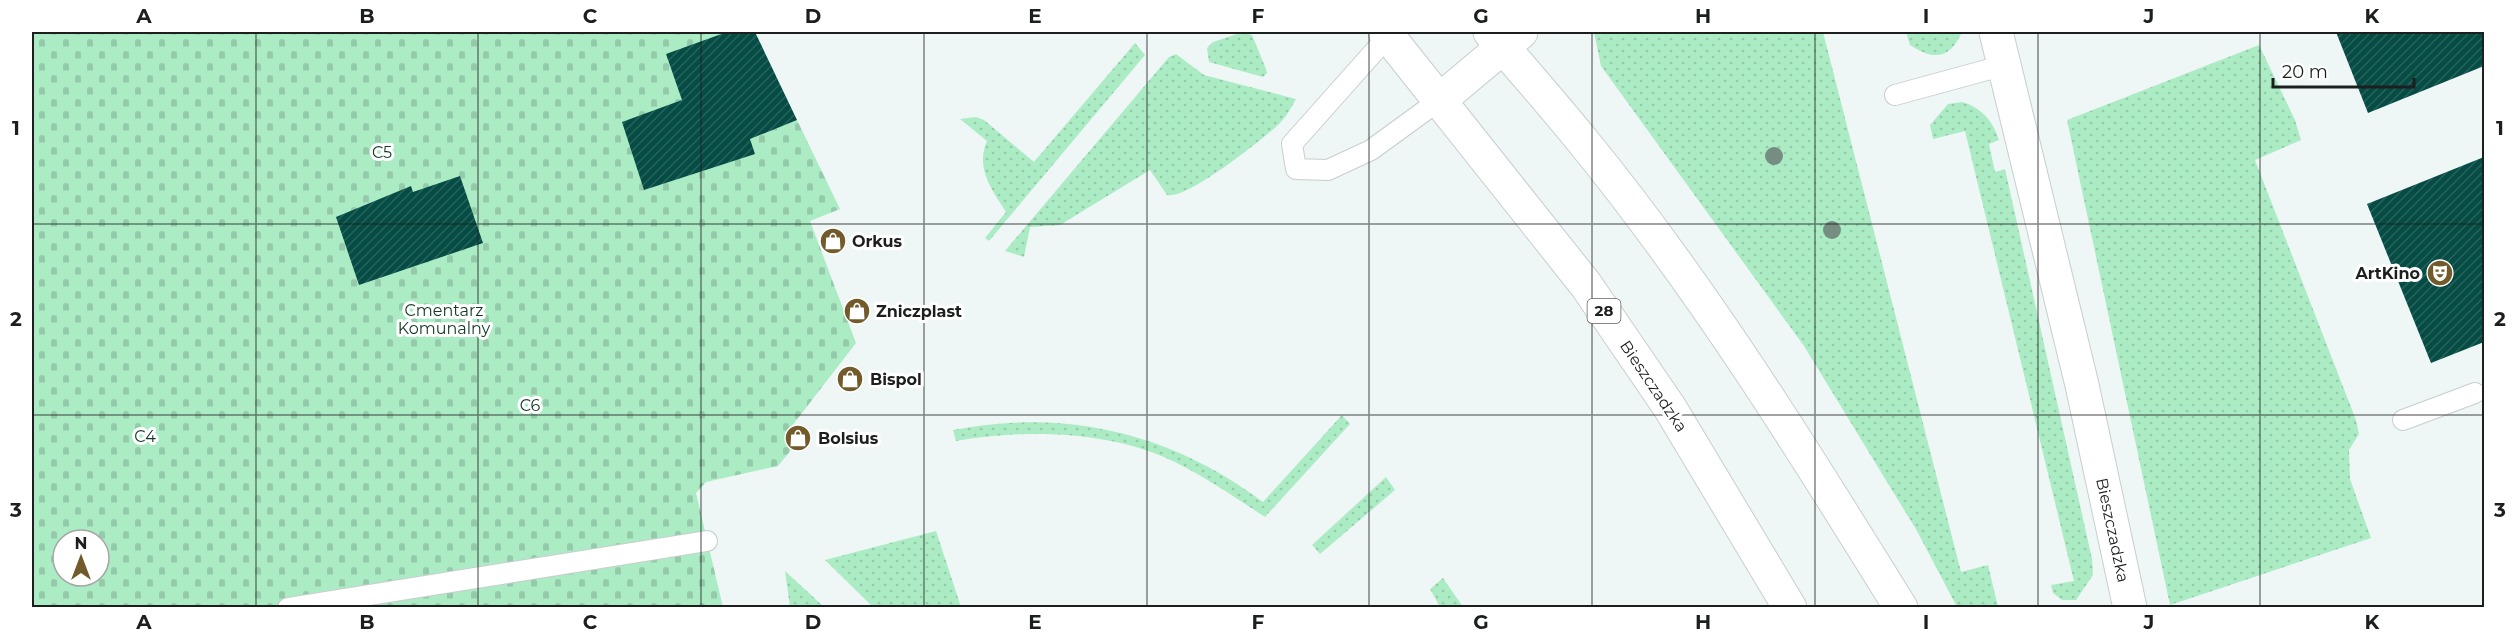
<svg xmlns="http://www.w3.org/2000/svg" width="2516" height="639" font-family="Montserrat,sans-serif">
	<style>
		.grass { fill: url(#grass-dots) }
		.cemetery { fill: url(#cemetery-stones); fill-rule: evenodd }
		.building { fill: url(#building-hatch) }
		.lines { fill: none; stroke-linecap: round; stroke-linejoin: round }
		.lane-casing { stroke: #c7cece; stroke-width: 22 }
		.street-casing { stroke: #c7cece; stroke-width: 35 }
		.secondary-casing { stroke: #c7cece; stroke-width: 35 }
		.primary-casing { stroke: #c7cece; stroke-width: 35 }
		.lane { stroke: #fff; stroke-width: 20 }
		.street { stroke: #fff; stroke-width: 33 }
		.secondary { stroke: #fff; stroke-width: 33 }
		.primary { stroke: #fff; stroke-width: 33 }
		.tree { fill: #768e82 }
		.grid { fill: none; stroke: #1d1f1f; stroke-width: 1.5; stroke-opacity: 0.55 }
		.labels { text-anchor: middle; stroke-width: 6; stroke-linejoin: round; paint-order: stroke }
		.shield { fill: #fff; stroke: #616262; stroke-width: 1.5 }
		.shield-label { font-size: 15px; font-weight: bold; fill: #1d1f1f }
		.park-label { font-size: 16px; fill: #133824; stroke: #fff }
		.poi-label { font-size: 16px; font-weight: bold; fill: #1d1f1f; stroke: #fff; text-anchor: start }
		.street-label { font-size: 16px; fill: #1d1f1f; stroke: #fff }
		.neatline { fill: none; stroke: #1d1f1f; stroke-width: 2 }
		.grid-label { font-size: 20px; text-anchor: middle; font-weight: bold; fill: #1d1f1f }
	</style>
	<defs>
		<pattern id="grass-dots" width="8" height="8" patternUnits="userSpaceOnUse" patternTransform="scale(1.5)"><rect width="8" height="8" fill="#acecc5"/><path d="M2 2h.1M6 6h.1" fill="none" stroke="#94caa9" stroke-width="1.8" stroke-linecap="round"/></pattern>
		<pattern id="cemetery-stones" width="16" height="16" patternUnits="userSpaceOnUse" patternTransform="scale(1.5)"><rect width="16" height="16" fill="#acecc5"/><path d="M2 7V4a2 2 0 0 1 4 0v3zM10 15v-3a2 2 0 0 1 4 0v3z" fill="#94caa9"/></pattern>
		<pattern id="building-hatch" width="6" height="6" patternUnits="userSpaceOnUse" patternTransform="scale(1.5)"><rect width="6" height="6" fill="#044c44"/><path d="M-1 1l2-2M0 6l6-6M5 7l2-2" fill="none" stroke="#29625c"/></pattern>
	</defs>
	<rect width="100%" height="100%" fill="#eff6f6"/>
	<!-- grass -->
	<g class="grass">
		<path d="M1243,32l9,3 14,34 1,4 -4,4 -54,-15 -2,-14 6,-6z"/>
		<path d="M1594,32h229l138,540 27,-7 10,42h-41l-40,-76 -113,-185 -203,-280z"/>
		<path d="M1906,32h56c-12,27 -28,29 -52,13z"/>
		<path d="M1135,43l10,12 -156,186 -4,-3 21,-26c-14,-22 -31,-44 -19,-71l-27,-22 16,-2 8,3 50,42z"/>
		<path d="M2259,45l36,75 6,20 -46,20 101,260 3,14 -10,16 1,29 21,59 -201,67 -103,-485z"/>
		<path d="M1176,54l28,21 92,24c-5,9 -11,20 -19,27 -17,15 -90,74 -110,69l-17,-25 -90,55 -30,2 -6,30 -19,-6 164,-194z"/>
		<path d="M1962,102c19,5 31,19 37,38l-10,4 6,28 10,-3 87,390 1,16 -17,25h-14l-9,-7 -2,-8 23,-4 -109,-450 -32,8 -3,-14 18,-21z"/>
		<path d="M1342,415l8,9 -85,93c-29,-19 -58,-39 -90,-55 -65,-32 -150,-33 -219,-21l-3,-11c113,-22 218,3 310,72z"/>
		<path d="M1386,477l9,13 -75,64 -8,-9z"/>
		<path d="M936,531l25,76h-88l-48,-47z"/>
		<path d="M785,571l39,36h-34z"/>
		<path d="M1443,578l20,29h-23l-10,-18z"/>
	</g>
	<!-- cemetery -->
	<path class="cemetery" d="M32,32h696l48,96 21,-8 43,89 -30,12 46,122 -71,92 11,9 -18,22 -72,16 -10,11 27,114h-691zM63,540h36v36h-36z"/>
	<!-- building -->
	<g class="building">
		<path d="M727,32h28l42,88 -47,19 5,15 -111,36 -22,-68 60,-22 -16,-46z"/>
		<path d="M2336,32h148v34l-116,47z"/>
		<path d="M2484,157v185l-53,21 -64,-159z"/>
		<path d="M460,176l23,67 -124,42 -23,-68 75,-31 2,6z"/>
	</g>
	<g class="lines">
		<defs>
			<g id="lane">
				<path d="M1389,35l-97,109 4,25 32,1 43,-20 70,-51"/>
				<path d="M1895,95l110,-30"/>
				<path d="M2403,420l72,-27"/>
				<path d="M288,608l419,-67"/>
			</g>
			<path id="street" d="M1996,32l86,353 48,223"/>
			<path id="secondary" d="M1441,99l80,-67"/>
			<g id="primary">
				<path d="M1385,32l201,253 84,123 120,200"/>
				<path d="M1490,32c30,35 61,70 91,107 119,145 221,309 320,469"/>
			</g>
		</defs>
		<!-- lane casing -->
		<use href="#lane" class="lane-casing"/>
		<!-- street casing -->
		<use href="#street" class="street-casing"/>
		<!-- secondary casing -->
		<use href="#secondary" class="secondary-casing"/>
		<!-- primary casing -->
		<use href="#primary" class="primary-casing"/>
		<!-- lane -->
		<use href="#lane" class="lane"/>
		<!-- street -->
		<use href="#street" class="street"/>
		<!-- secondary -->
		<use href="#secondary" class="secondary"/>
		<!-- primary -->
		<use href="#primary" class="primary"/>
	</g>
	<!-- trees -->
	<g class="tree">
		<circle cx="1774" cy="156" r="9"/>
		<circle cx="1832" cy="230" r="9"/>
	</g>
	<!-- grid -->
	<path class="grid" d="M256,32v576M478,32v576M701,32v576M924,32v576M1147,32v576M1369,32v576M1592,32v576M1815,32v576M2038,32v576M2260,32v576M32,224h2452M32,415h2452"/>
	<!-- icons -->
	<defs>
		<symbol id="shop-disc" viewBox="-11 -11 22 22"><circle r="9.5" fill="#725a2a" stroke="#fff"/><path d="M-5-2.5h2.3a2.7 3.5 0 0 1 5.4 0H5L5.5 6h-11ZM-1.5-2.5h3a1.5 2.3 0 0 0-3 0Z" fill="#fff"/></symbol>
		<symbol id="theatre-disc" viewBox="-11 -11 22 22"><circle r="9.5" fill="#725a2a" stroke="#fff"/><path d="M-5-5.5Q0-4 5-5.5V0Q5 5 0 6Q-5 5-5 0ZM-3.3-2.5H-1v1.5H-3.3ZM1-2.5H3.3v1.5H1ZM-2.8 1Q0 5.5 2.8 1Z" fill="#fff"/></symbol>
	</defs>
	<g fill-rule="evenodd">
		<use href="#shop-disc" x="818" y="226" width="30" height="30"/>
		<use href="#theatre-disc" x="2425" y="258" width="30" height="30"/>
		<use href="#shop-disc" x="842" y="296" width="30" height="30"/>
		<use href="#shop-disc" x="835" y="364" width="30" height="30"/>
		<use href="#shop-disc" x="783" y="423" width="30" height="30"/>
	</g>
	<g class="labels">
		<!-- shield labels -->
		<rect class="shield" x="1587.5" y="299" width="33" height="24" rx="4.5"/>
		<g class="shield-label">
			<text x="1604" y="316">28</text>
		</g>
		<!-- park labels -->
		<g class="park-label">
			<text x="382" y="158">C5</text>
			<text x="444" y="316">Cmentarz<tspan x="444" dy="18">Komunalny</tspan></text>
			<text x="530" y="411">C6</text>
			<text x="145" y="442">C4</text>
		</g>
		<!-- poi labels -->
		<g class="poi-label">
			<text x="852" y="247">Orkus</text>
			<text x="2420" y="279" text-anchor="end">ArtKino</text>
			<text x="876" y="317">Zniczplast</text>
			<text x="870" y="385">Bispol</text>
			<text x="818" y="444">Bolsius</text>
		</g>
		<!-- street labels -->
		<g class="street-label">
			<text transform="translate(1654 386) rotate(56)" y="6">Bieszczadzka</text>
			<text transform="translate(2113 530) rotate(78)" y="6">Bieszczadzka</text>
		</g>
	</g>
	<!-- border -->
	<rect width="2516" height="639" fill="none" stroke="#ffffff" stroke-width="66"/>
	<!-- north arrow -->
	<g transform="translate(81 558)"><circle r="28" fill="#ffffff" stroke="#a5a5a5" stroke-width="1.5"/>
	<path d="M0-4.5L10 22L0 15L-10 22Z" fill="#725a2a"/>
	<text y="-9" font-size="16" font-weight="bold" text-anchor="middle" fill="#1d1f1f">N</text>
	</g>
	<!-- scale -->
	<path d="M2273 78v9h141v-9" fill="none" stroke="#1d1f1f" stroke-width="3"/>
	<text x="2282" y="78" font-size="18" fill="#1d1f1f" stroke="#ffffff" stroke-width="4.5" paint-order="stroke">20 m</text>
	<rect x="33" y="33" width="2450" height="573" class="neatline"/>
	<g class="grid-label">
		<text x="144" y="23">A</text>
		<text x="367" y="23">B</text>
		<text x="590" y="23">C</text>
		<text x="813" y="23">D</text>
		<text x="1035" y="23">E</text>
		<text x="1258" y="23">F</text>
		<text x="1481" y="23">G</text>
		<text x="1703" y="23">H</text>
		<text x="1926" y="23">I</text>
		<text x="2149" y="23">J</text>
		<text x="2372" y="23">K</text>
		<text x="16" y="135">1</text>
		<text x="2500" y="135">1</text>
		<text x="16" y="326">2</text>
		<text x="2500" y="326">2</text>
		<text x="16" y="517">3</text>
		<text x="2500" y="517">3</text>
		<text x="144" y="629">A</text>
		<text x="367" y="629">B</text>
		<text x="590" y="629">C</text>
		<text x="813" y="629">D</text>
		<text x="1035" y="629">E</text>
		<text x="1258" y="629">F</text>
		<text x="1481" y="629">G</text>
		<text x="1703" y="629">H</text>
		<text x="1926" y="629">I</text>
		<text x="2149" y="629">J</text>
		<text x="2372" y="629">K</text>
	</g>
</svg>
